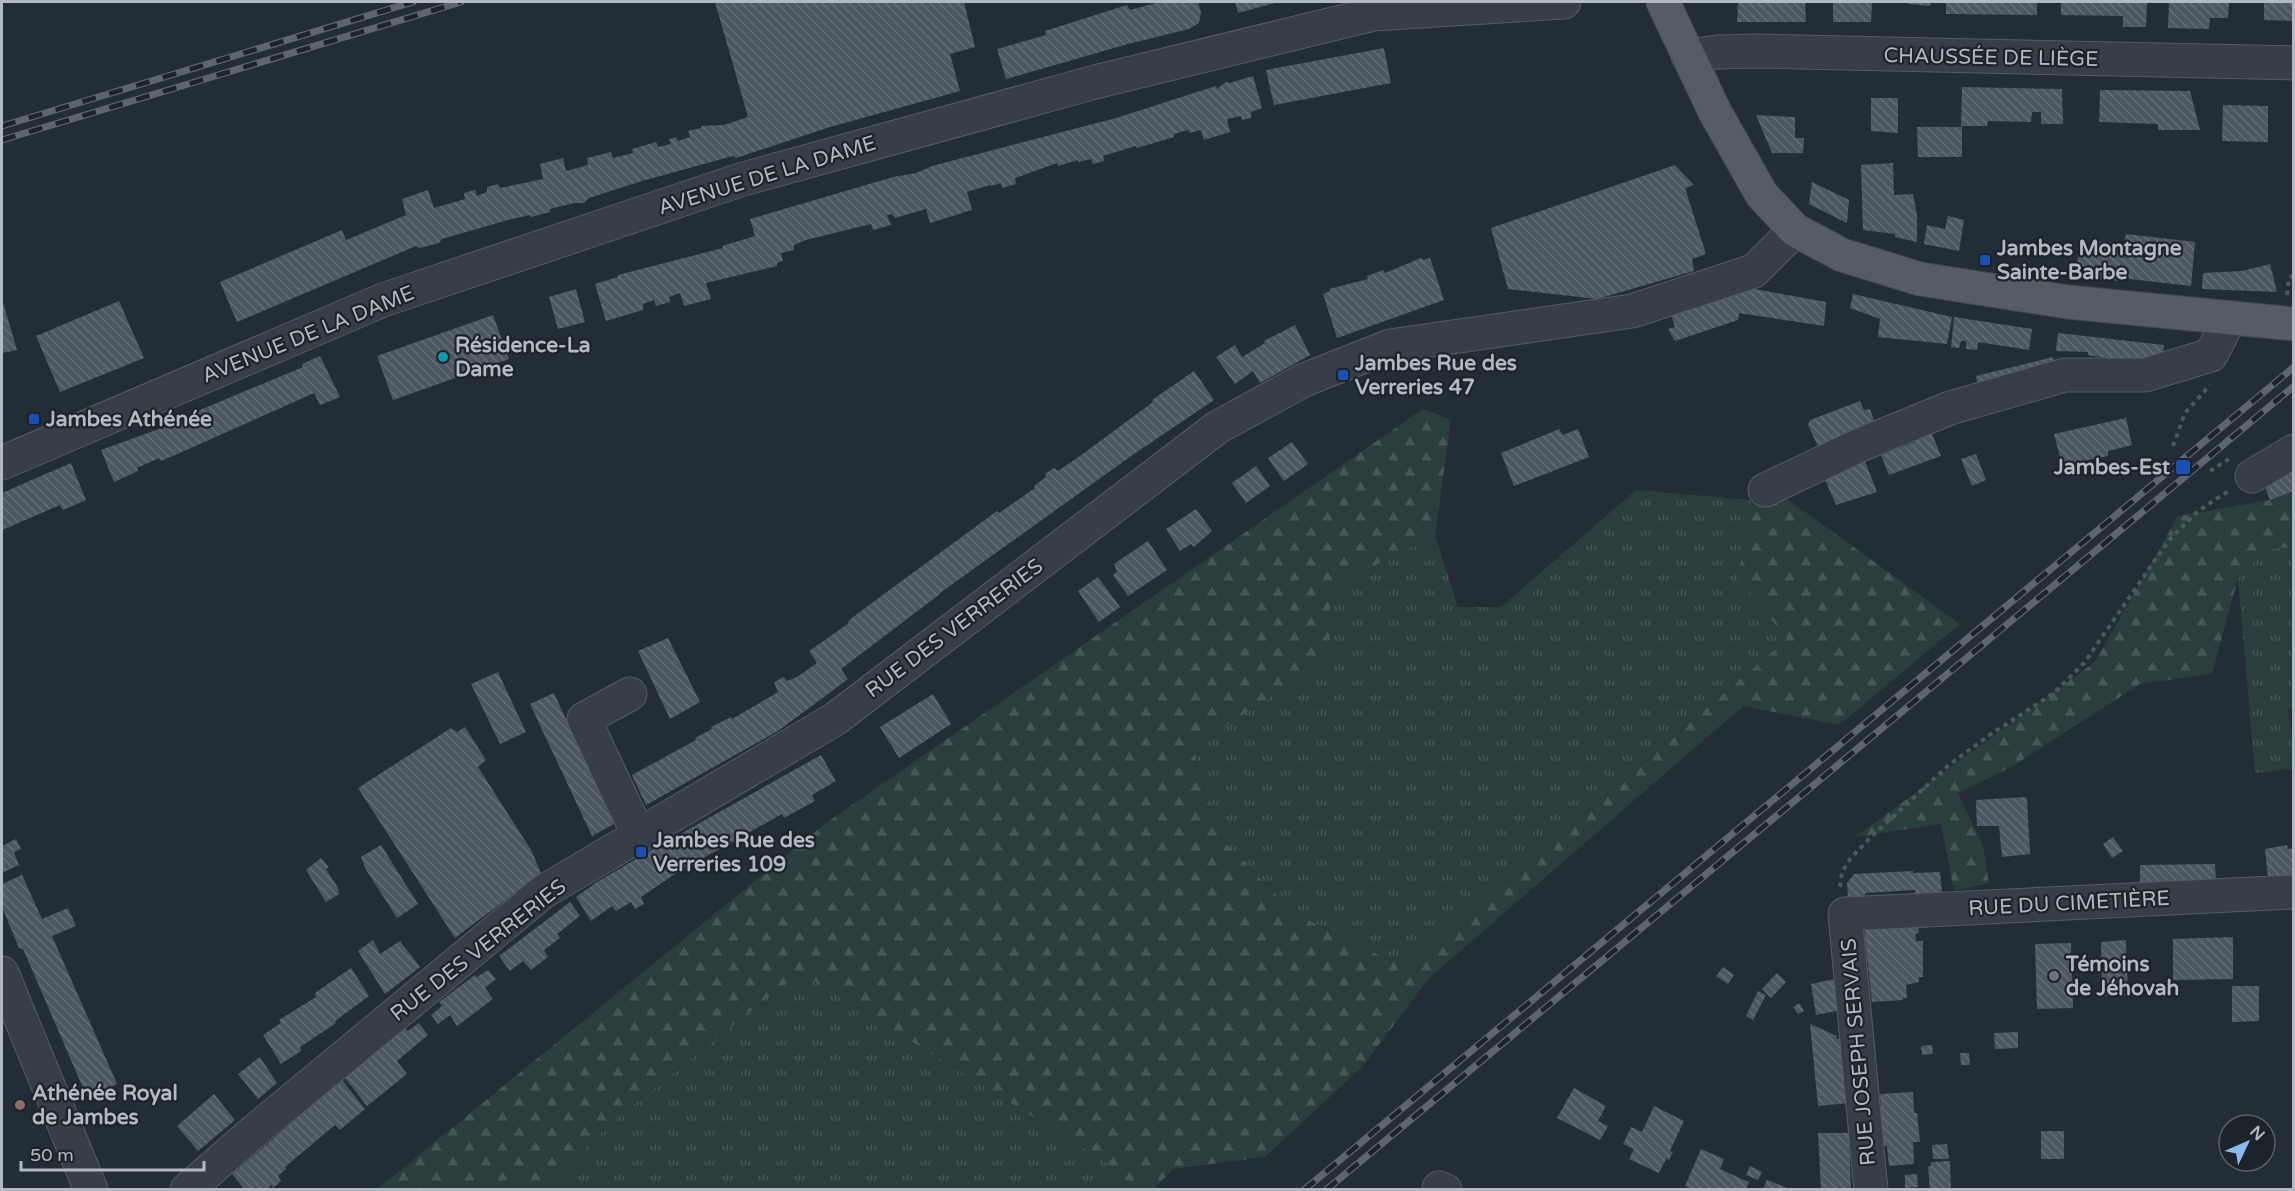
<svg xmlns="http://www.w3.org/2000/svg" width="2295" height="1191" font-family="'Varela Round',sans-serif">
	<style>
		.grass { fill: url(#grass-tufts) }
		.forest { fill: url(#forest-firs) }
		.building { fill: url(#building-back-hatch) }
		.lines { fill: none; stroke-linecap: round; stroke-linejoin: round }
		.minor-casing { stroke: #545c64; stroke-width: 35 }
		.major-casing { stroke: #404750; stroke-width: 35 }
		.path { stroke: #4a5a5c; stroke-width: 4; stroke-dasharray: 4.5 4.5; stroke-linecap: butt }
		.minor { stroke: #363e47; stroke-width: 33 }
		.major { stroke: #545d67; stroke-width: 33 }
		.rail-casing { stroke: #5d6670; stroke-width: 7 }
		.rail { stroke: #1c232b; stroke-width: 4.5; stroke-dasharray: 14; stroke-linecap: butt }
		.transit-dot { fill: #1a4fb4; stroke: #1c232b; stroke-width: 2 }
		.culture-dot { fill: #0f9aa8; stroke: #1c232b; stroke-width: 2 }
		.worship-dot { fill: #6b7280; stroke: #1c232b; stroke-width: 2 }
		.education-dot { fill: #8d6e63; stroke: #1c232b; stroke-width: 2 }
		.labels { text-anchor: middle; stroke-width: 4.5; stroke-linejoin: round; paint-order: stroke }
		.street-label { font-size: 21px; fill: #b1b9c3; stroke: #1c232b }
		.poi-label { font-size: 21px; font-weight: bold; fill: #b1b9c3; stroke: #1c232b; text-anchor: start }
	</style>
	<defs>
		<pattern id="grass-tufts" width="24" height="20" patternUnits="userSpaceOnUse" patternTransform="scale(1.5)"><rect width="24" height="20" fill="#2b3d3c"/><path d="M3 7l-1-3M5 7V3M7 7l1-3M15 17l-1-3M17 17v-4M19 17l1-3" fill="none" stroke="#475757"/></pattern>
		<pattern id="forest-firs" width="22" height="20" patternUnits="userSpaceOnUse" patternTransform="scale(1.5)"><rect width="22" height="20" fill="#2b3d3c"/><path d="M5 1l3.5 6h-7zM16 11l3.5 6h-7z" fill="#475757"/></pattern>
		<pattern id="building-back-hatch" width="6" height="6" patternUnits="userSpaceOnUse" patternTransform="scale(1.5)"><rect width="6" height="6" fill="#4c5762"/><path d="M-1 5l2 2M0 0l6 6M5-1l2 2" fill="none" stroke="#636d77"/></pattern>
	</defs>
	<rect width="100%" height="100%" fill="#232d36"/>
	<!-- grass -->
	<g class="grass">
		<path d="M1636,490l115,10 -12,79 48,60 -382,329 -111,-55 -76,-78 -26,-88 137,-88 2,-71 104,-53 23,72h43z"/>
		<path d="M2293,547l1,162h-6l5,35v25l-38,4 -17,-195 29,-29z"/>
		<path d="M800,972l323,200 -19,18h-559l65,-67z"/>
	</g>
	<!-- forest -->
	<g class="forest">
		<path d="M1423,409l28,11 -16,115 -104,53 -2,71 -137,89 26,87 76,78 111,55 382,-329 -49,-60 16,-104 206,149 -121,101 -96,-19 -315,273 -65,87 -98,91 -92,12 -19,20h-50l18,-17 -322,-200 -190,151 -65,66 -169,1 450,-367z"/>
		<path d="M2293,491v56l-26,2 -29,29 -26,96 -72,10 -127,82 -55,27 25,53 6,37 -35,8 -13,-67 -86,13 240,-175 83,-146 92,-16z"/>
	</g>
	<!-- building -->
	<g class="building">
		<path d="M715,2h249l11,45 -25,7 10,37 -130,36 -94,31 -3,-2 -91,25 -53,17 -5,5h-10l-24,6v3l-19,5 -1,-2 -22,5 -66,19 -3,4 -19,5 -4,-2 -179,76 -17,-40 122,-52 4,10 60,-25 -4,-16 26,-9 6,18 31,-9 -1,-6 11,-3 2,6 10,-4v-5l11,-3 2,4 43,-9 -3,-15 23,-6 3,13 22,-6 -1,-7 24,-6 2,6 20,-5 -1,-4 24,-7 2,5 13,-3 -2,-5 7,-2 2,4 12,-4 -2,-6 13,-3v-2l23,-1 24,-8z"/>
		<path d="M1160,2h38l3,10 -2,11 -10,6 -61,15 -122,35 -9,-30 49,-14 -1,-4 82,-26 3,5z"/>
		<path d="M1235,2h43l-40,11z"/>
		<path d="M1738,2h67l1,20h-69z"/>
		<path d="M1833,2h39l-1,20h-38z"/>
		<path d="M1907,2h24l-1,4 -22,-2z"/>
		<path d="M1946,2h91v13l-91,-1z"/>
		<path d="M2061,2h86l-1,25h-23v-11l-62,-1z"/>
		<path d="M2169,2h60l-1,16h-18l-1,11 -41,-1z"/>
		<path d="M2264,2h30v19l-30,-1z"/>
		<path d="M1384,48l7,35 -117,22 -8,-35z"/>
		<path d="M1253,76l9,32 -11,4v6l-9,2 -1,-4 -14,3 3,13 -26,8 -3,-10 -11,3 -2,-3 -14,4v3l-37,11 -1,-2 -33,10 1,5 -11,3 -2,-5 -13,3v-2l-20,6 -1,-3 -42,15 1,6 -14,4 -1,-5 -10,3 -1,-1 -23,7 5,18 -42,13 -4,-14 -31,9 -3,-4 -5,1 4,10 -18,5 -2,-6 -65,16 -12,5v5l-13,3 2,8 -6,2v3l-71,17 5,16 -27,7 -4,-13 -11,4 1,5 -14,4 -2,-6 -11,4v6l-37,11 -11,-37 23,-7v-2l105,-27 -1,-2 33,-10 -5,-17 143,-42 23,-4 16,-7 184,-48 100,-32 1,3 9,-7 4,1z"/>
		<path d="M1962,87l100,2 1,35h-22v-12h-9l-1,10 -43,-1 -1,5h-26z"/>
		<path d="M2100,90l90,1 10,39h-42v-6l-59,-2z"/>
		<path d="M1871,98h27v35l-27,-2z"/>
		<path d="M2223,105l45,1v36l-46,-1z"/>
		<path d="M1756,115l39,2v21h9l-1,15h-31z"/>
		<path d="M1917,127h45v30h-44z"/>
		<path d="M1893,163l1,32 19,-1 4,21v27l-22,-5v-3l-32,-4 -2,-65z"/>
		<path d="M1675,165l19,20 -9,3 21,66 -14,5 2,12 -97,28 -89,-10 -17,-61z"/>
		<path d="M1812,182l37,18 -2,23 -38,-19z"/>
		<path d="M1948,216l16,4 -5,31 -35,-7 3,-19 18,4z"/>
		<path d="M2126,234l69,8 -4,44 -70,-8 -1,3 -44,-4 3,-30 18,2 1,-8 26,3z"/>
		<path d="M1421,258l2,2 7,-2 14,42 -107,38 -14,-44 7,-3 -1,-2 39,-10 -1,-3 16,-6 2,3z"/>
		<path d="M2270,264l7,28 -75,-3 1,-16 39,-2z"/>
		<path d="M1743,287l83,15 -2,24 -85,-13 -1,7 -63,21 -7,-12 7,-2 -5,-15z"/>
		<path d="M576,289l9,33 -27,7 -9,-32z"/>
		<path d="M1853,294l99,23 -5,27 -69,-7 2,-18 -30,-11z"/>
		<path d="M2,299l15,51 -15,3z"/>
		<path d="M119,301l25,57 -84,34 -24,-56z"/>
		<path d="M493,315l16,44 -116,41 -16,-44z"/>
		<path d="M1954,317l78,12 -3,21 -51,-8 -1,8 -11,-1v-8h-5l-2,7 -8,-1z"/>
		<path d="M1295,325l15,30 -50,28 -7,-12 -18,13 -19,-27 19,-12 7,12 23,-14 -1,-2z"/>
		<path d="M2058,333l106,12 -2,13 -55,8v-8l-19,-3v-3l-32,-1z"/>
		<path d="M320,356l20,41 -20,8 -6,-12 -132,59 -21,9 -2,-3 -22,10 1,3 -24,11 -13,-32 69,-25 -1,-2 19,-8 115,-48 -1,-3z"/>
		<path d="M2053,357l3,16 -77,20 -3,-17z"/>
		<path d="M1194,371l20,29 -80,54 -194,139v1l-99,75 7,10 -70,52 -132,74 -14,-30 64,-35 -1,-2 17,-9 -1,-2 20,-10 1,2 46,-27 -4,-10 10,-5 3,4 10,-4 20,-14 -8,-12 40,-28 -1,-2 17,-13 132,-97 2,2 36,-25 -1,-2 12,-9 -1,-3 9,-6 4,3 22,-15 73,-54 -1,-2z"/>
		<path d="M1860,401l4,9 6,-1 6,17 -40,12v2l-18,7 -10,-22 2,-5z"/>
		<path d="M2126,418l6,27 -24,6v5l-46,9 -8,-31z"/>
		<path d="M1559,429l4,6 15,-6 11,28 -75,29 -13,-33z"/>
		<path d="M1930,429l11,27 -52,19 -8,-20 34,-13 -2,-6z"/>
		<path d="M1292,442l16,22 -24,17 -16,-23z"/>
		<path d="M1976,454l10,26 -14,6 -11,-27z"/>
		<path d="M1865,461l12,31 -41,13 -12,-28z"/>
		<path d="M71,463l15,37 -23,10 -3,-5 -58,25v-37z"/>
		<path d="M1256,466l14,20 -24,17 -14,-20z"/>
		<path d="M2294,471v20l-24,9 -7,-18z"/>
		<path d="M1196,509l16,22 -18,16 -3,-3 -11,7 -14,-22z"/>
		<path d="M1148,541l19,29 -39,26 -15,-21 4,-3 -3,-8z"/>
		<path d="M1098,577l22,30 -21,15 -21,-31z"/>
		<path d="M668,638l32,64 -30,17 -32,-68z"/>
		<path d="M498,672l28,60 -26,12 -29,-60z"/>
		<path d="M554,693l60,131 -22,12 -62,-132z"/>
		<path d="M933,694l18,30 -52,34 -19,-31z"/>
		<path d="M465,727l21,33 -8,7 53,83 10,23 -86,65 -97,-150 93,-60 6,4z"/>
		<path d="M821,755l15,26 -24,14 3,6 -31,17 -2,-4 -104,58 -37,25 3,7 -9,5 -4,-7 -15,9 -4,-5 -21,15 -15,-24 21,-15 44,-26z"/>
		<path d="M2025,797l2,2 3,55 -28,3 -3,-31h-22l-1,-26z"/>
		<path d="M2113,837l10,14 -11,7 -9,-14z"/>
		<path d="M16,839l5,10 -7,3 5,13 -17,8v-27z"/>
		<path d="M381,845l37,59 -21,14 -32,-50 -4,-11z"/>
		<path d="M2287,845l1,4 6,-1v28l-26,2 -3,-29z"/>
		<path d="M321,858l8,9 -3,2 12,19 1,6 -13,8 -20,-32z"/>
		<path d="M2215,864l1,20 -76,2v-21z"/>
		<path d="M1913,871v2l27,-1 2,20 -26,2 -1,-4 -50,3 1,5 -18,1 -1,-16 7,-9z"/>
		<path d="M22,875l20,44 26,-11 8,18 -24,10 65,148 -30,13 -64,-148 -4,-1 -17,-41v-23z"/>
		<path d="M570,902l10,14 -23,18 3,4 -16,12 4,7 -17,13 -8,-9 -13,10 -11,-15z"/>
		<path d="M1929,925l1,2 -12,1 1,5 -4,1 1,7h7v36h-4v5l-13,3 1,13h-4v2l-31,2 -8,-76z"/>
		<path d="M2233,937v42l-60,1v-41z"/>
		<path d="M373,940l7,14 20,-13 20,26 -35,27 -27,-43z"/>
		<path d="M2126,940l2,56h-26l-1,-54z"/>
		<path d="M2071,943l2,65 -36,1 -2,-65z"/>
		<path d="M1723,967l11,8 -6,9 -12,-8z"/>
		<path d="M351,968l18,28 -34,25 1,2 -36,24 1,4 -20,13 -18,-29 18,-12 -2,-3 37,-23 -1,-4z"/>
		<path d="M488,970l8,9 -11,9 8,11 -36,27 -7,-11 -12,9 -7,-9 11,-9 -3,-4 36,-27 2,2z"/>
		<path d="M1777,973l9,9 -15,16 -9,-9z"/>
		<path d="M1845,977l6,31 -35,7 -5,-31z"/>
		<path d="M2232,986h27v35l-27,1z"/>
		<path d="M1758,991l8,4 -13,25 -7,-4z"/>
		<path d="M1799,1003l5,8 -6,3 -5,-7z"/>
		<path d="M419,1023l9,12 -31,26 10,13 -40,32 -22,-28 60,-50 3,3z"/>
		<path d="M1810,1024l27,12 -1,3 7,-1 6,65 -31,3z"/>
		<path d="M2018,1032v16l-23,1 -1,-16z"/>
		<path d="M1932,1045l1,9 -11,1 -1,-9z"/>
		<path d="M1960,1053h9l1,12h-9z"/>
		<path d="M260,1057l17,26 -19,16 -20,-25z"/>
		<path d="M342,1080l23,29 -25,21 -5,-5 -50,42 1,2 -8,7 3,5 -8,7 -2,-3 -5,5h-21l-13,-16z"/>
		<path d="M1574,1088l32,18 -8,15 10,5 -8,14 -43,-22z"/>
		<path d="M1913,1092l1,21h3l3,29h-7l1,22 -25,2 -2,-20h-4l-3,-52z"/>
		<path d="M214,1094l21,26 -37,31 -21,-25z"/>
		<path d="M1654,1106l30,15 -14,30 3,1 -4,8 -3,-1 -7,14 -30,-14 5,-10 -11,-5 8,-17 11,5z"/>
		<rect x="2041" y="1131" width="23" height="28"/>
		<path d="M1818,1133h31l2,57h-30z"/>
		<path d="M1947,1144l2,15h-16l-1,-14z"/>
		<path d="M1701,1149l23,10 -4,10 29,13 -3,8h-53l-8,-4z"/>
		<path d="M1950,1161l1,29h-21l-2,-24h3v-4z"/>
		<rect x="2228" y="1161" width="19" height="3"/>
		<path d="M1750,1166l12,6 -4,8 -12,-5z"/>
		<path d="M1917,1174l1,13 -13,1v-13z"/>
		<path d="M1767,1180l23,9v1h-27z"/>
	</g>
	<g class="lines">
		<defs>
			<g id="minor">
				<path d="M1688,56l30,-4 37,-1 539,12"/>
				<path d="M2,463l381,-163 357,-120 355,-98 279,-68 190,-12"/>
				<path d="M2252,476l42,-25"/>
				<path d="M1765,490l95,-45 90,-37 115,-33h80l66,-20 19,-37"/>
				<path d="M630,694l-46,25 55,117"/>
				<path d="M2,973l89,217"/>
				<path d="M1439,1188l6,2"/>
				<path d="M187,1190l64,-56 292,-242 292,-173 383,-292 86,-47 86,-34 242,-35 122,-40 41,-41"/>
				<path d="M1871,1190l-26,-276 449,-22"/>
			</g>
			<path id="major" d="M1663,2l52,110 47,83 33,35 47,25 78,24 148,23 226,22"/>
		</defs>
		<!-- minor casing -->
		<use href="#minor" class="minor-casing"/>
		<!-- major casing -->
		<use href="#major" class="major-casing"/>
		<!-- path -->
		<g class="path">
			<path d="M2287,295l2,-17 5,-3"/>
			<path d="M2173,446l12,-33 25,-28"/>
			<path d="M2210,471l19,-12"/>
			<path d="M1840,887l2,-15 8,-13 20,-21 79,-73 42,-31 63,-41 30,-30 85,-123 29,-29 32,-21"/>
		</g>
		<!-- minor -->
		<use href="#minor" class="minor"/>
		<!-- major -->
		<use href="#major" class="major"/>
		<defs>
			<g id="rail">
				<path d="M2,126l411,-124"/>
				<path d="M2,140l459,-138"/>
				<path d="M1304,1190l990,-823"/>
				<path d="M1326,1190l968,-804"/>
			</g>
		</defs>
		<!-- rail casing -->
		<use href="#rail" class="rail-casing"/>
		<!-- rail -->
		<use href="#rail" class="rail"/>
	</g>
	<!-- markers -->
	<g class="transit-dot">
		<rect x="1979" y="254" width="12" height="12" rx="3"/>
		<rect x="1337" y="369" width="12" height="12" rx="3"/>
		<rect x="28" y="413" width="12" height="12" rx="3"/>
		<rect x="2175" y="459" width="16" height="16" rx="3"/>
		<rect x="635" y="846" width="12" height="12" rx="3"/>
	</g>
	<circle class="culture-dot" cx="443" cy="357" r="6"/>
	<circle class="worship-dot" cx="2054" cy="976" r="6"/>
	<circle class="education-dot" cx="20" cy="1105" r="6"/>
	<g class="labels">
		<!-- street labels -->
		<g class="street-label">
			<text transform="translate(1991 57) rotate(1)" y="7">CHAUSSÉE DE LIÈGE</text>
			<text transform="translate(767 175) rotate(-17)" y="7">AVENUE DE LA DAME</text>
			<text transform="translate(308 334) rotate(-22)" y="7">AVENUE DE LA DAME</text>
			<text transform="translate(954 628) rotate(-37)" y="7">RUE DES VERRERIES</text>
			<text transform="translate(2069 903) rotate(-3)" y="7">RUE DU CIMETIÈRE</text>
			<text transform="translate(478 950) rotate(-38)" y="7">RUE DES VERRERIES</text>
			<text transform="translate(1858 1052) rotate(-95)" y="7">RUE JOSEPH SERVAIS</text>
		</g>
		<!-- poi labels -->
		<g class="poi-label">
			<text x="1997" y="255">Jambes Montagne<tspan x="1997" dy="24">Sainte-Barbe</tspan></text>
			<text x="455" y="352">Résidence-La<tspan x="455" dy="24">Dame</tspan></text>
			<text x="1355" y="370">Jambes Rue des<tspan x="1355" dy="24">Verreries 47</tspan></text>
			<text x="46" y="426">Jambes Athénée</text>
			<text x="2170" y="474" text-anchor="end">Jambes-Est</text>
			<text x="653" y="847">Jambes Rue des<tspan x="653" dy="24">Verreries 109</tspan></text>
			<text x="2066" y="971">Témoins<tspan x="2066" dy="24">de Jéhovah</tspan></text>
			<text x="32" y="1100">Athénée Royal<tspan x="32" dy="24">de Jambes</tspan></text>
		</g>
	</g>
	<!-- border -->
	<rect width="2295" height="1191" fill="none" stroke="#b1b9c3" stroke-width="6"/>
	<!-- north arrow -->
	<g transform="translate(2247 1143) rotate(46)"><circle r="28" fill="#1c232b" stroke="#585f68" stroke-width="1.5"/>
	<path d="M0-4.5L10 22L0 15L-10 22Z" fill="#8eb9ec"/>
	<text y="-9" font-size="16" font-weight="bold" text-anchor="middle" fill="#b1b9c3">N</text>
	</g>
	<!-- scale -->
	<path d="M21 1161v9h183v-9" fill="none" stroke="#b1b9c3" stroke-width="3"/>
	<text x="30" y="1161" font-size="18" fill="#b1b9c3" stroke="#1c232b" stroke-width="4.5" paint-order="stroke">50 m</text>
</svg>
